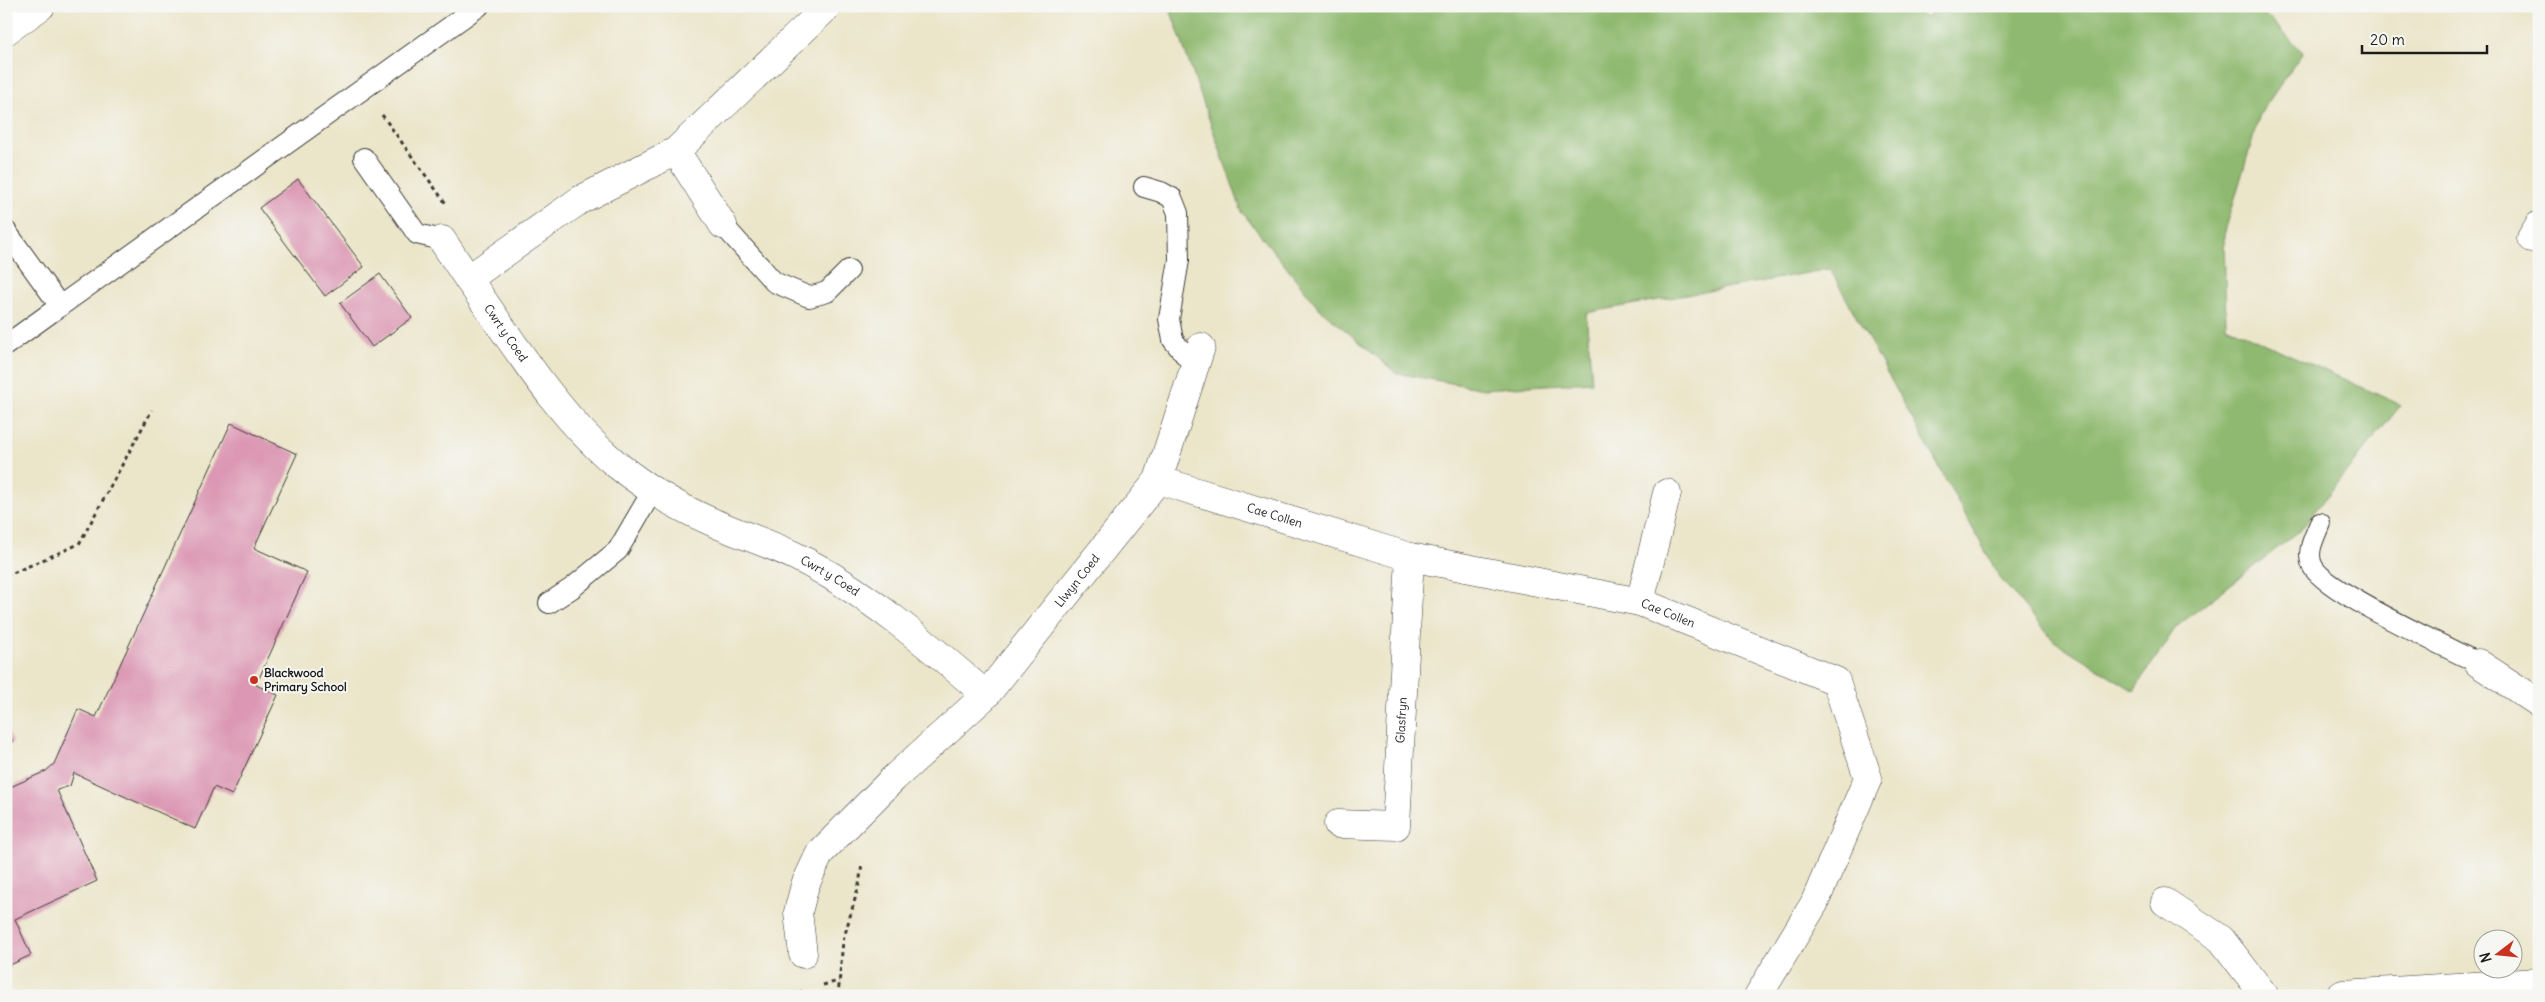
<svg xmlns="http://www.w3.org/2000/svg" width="2545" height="1002" font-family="Delius,sans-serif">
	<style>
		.forest { fill: #8fb970; stroke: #566a46 }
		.building { fill: #db97b3 }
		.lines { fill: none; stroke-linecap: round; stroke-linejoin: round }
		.service-casing { stroke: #3b3a36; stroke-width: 22 }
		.minor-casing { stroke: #3b3a36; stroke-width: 29 }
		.path { stroke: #3b3a36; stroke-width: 3; stroke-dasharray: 4 4; stroke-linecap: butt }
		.service { stroke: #fff; stroke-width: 20 }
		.minor { stroke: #fff; stroke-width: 28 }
		.poi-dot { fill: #c8321e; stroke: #f6f6f2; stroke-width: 2 }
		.labels { text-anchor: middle; stroke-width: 4; stroke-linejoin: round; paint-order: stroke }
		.street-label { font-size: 12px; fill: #1c1c1c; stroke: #f6f6f2 }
		.poi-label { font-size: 12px; font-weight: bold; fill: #1c1c1c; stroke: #f6f6f2; text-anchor: start }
	</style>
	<rect width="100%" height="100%" fill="#f6f6f2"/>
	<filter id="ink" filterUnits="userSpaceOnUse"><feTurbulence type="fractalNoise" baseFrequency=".02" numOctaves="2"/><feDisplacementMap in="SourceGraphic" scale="10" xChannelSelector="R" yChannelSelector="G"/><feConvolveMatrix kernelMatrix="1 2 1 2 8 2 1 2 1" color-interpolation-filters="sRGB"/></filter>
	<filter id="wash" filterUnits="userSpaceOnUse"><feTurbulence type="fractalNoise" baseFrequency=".0096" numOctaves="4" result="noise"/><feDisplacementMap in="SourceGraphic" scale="20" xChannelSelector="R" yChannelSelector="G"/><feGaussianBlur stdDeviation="1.12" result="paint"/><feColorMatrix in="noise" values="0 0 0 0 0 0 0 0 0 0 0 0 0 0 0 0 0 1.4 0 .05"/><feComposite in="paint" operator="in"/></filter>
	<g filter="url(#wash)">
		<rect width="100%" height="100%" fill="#ebe5c9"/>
		<!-- forest -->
		<path class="forest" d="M1169,6h741l16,12 11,-12h320l46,46 -43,62 -36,121 2,91 175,79 -103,127 -122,95 -42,64 -80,-50 -54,-63 -170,-309 -244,44 6,69 -108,7 -88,-16 -77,-65 -77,-96z"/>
		<g id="blocks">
			<!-- building -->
			<g class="building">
				<path d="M298,179l66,88 -39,29 -66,-88z"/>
				<path d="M380,274l32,44 -40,29 -32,-44z"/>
				<path d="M231,423l66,31 -43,94 53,24 -51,113 22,10 -46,100 -18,-8 -19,42 -121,-56 -4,13 -13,4 40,91 -82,38 16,36 -25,12v-178l40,-18 8,-7 24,-55 18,8z"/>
				<path d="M6,727l7,15 -7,3z"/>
			</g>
		</g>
	</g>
	<g filter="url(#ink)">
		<use href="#blocks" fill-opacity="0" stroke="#3b3a36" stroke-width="1"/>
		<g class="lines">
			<defs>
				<g id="service">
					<path d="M364,158l53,76 25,6"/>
					<path d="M1144,187l17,5 11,6 6,15 1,47 -10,59 4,21 22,27"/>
					<path d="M723,225l51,57 35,15 18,-5 22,-22"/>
					<path d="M6,231l54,75 419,-300"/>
					<path d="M6,345l54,-39"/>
					<path d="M2320,523c-5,14 -15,29 -7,44 13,25 134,80 165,96"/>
					<path d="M549,603l23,-15 46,-38 35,-60"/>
				</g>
				<g id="minor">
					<path id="s1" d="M828,6l-152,145 -96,49 -112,79c45,63 88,135 148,185 27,22 62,43 94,57 28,13 59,22 87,36 65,32 134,90 189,138"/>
					<path d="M6,31l35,-25"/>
					<path d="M676,151l47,74"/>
					<path d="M2531,238l8,-13"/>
					<path d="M442,240l26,39"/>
					<path id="s2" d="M1158,480l252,77 230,45 196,79 32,97 -54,126 -56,92"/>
					<path d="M1640,602l27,-109"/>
					<path d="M2478,663l61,40"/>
					<path id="s3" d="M1338,824l58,2 14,-269"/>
					<path d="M2165,902l56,37 44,57"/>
					<path id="s4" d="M803,954l-5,-42 7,-27 15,-32 74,-75 92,-83 172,-215 43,-133"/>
					<path d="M2340,996l3,-2 196,-12"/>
				</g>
			</defs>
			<!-- service casing -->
			<use href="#service" class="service-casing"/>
			<!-- minor casing -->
			<use href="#minor" class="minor-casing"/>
			<!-- path -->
			<g class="path">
				<path d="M382,115l65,90"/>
				<path d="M6,576l73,-32 73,-134"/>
				<path d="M823,985l16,-4"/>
				<path d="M785,996l17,-5"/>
				<path d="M838,996l5,-55 16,-56 3,-21"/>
			</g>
			<!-- service -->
			<use href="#service" class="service"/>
			<!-- minor -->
			<use href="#minor" class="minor"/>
		</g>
	</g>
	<!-- markers -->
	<circle class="poi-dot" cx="254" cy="680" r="5"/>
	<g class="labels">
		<!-- street labels -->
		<g class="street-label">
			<text dy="4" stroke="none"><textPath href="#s1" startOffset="521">Cwrt y Coed</textPath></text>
			<text dy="4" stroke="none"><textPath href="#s2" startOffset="122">Cae Collen</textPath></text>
			<text dy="4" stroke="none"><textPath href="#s1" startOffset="935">Cwrt y Coed</textPath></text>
			<text dy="4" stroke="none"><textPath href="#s4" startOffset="481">Llwyn Coed</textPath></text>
			<text dy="4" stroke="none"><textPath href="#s2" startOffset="528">Cae Collen</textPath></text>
			<text dy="4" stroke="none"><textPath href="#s3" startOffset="164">Glasfryn</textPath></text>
		</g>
		<!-- poi labels -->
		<g class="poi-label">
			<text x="264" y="677">Blackwood<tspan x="264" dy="14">Primary School</tspan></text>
		</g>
	</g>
	<!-- margin -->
	<rect width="2545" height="1002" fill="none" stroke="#f6f6f2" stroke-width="25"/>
	<!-- north arrow -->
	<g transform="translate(2498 954) rotate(254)"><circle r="24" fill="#f6f6f2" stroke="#9f9f9c"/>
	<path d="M0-4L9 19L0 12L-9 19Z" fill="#c8321e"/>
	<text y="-8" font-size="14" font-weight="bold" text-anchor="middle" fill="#1c1c1c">N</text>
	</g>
	<!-- scale -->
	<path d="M2362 45v8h125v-8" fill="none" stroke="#1c1c1c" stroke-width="2.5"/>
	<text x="2370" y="45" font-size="15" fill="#1c1c1c" stroke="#f6f6f2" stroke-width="4" paint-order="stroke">20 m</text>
</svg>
